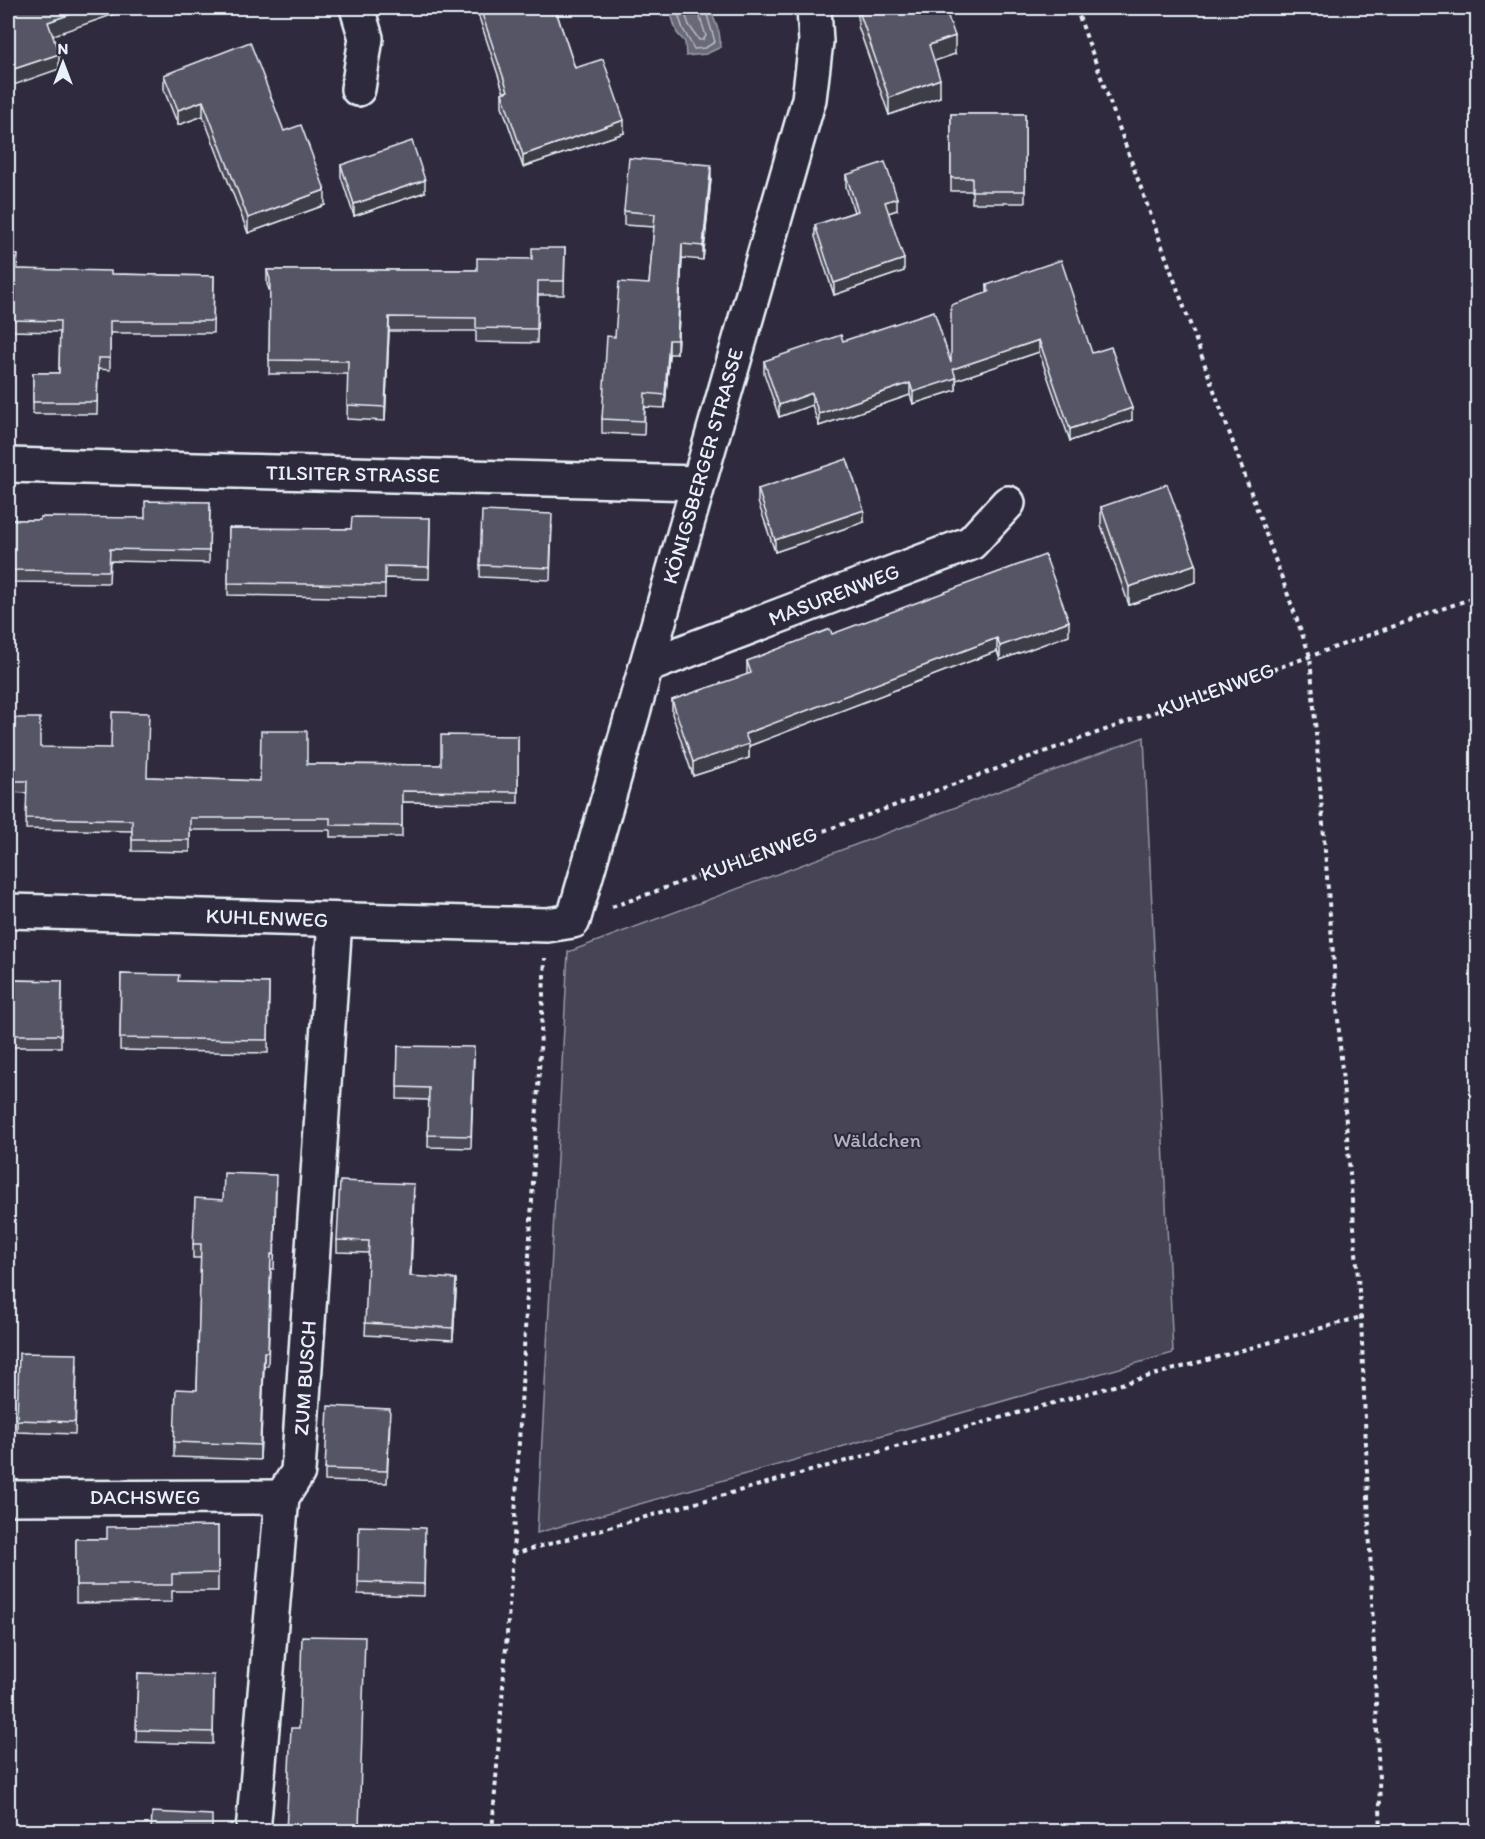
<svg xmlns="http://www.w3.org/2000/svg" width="1485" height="1839" font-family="Itim,sans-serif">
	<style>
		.green { fill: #464455; stroke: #979aa6; stroke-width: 1.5 }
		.water { fill: #696978; stroke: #9c9fab; stroke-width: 1.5 }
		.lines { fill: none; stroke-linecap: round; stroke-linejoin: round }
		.shore { stroke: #b5bbc5; stroke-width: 1.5 }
		.street-casing { stroke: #e8f1f8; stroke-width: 38 }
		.path { stroke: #e8f1f8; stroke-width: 4; stroke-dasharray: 4.5 4.5; stroke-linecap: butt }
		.street { stroke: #2f2a3d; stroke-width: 33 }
		.wall { fill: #4b4957; stroke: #e8f1f8; stroke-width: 1.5 }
		.shaded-wall { fill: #3d3c47; stroke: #e8f1f8; stroke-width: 1.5 }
		.building { fill: #575565; stroke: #e8f1f8; stroke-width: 1.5 }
		.labels { text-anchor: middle; stroke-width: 4.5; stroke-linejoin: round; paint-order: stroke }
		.street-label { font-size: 21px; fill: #e8f1f8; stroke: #2f2a3d }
		.park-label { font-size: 21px; fill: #afb4bf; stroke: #2f2a3d }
	</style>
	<rect width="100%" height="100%" fill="#2f2a3d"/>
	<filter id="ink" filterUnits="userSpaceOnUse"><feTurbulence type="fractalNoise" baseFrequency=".0167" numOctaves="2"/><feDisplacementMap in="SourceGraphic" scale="12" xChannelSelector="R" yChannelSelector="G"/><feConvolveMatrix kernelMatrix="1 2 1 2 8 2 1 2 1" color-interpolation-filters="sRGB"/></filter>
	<g filter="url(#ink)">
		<!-- green -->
		<path class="green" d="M1144,737l29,616 -636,180 31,-581z"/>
		<!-- water -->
		<path class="water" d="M669,8h41l9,24 2,15 -15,7 -20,2 -1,-14 -8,-9z"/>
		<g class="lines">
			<!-- shore -->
			<g class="shore">
				<path d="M676,8l7,21 11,20 11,-1 10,-6 -10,-34"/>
				<path d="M683,8l6,17 10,15h4l3,-4 -9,-28"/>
			</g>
			<defs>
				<g id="street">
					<path d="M357,8l9,30 -8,51"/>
					<path d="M8,465l690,18"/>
					<path d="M647,666l324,-123 37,-40"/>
					<path d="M8,911l539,14 26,-4 236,-822 7,-57 -2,-34"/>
					<path d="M8,1498l274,-1"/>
					<path d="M253,1832l29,-335 16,-25 37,-552"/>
				</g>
			</defs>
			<!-- street casing -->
			<use href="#street" class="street-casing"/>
			<!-- path -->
			<g class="path">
				<path d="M1076,8l234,648 51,661 20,515"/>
				<path d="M612,907l866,-311"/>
				<path d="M513,1554l848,-237"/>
				<path d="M492,1832l21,-278 32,-596"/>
			</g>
			<!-- street -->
			<use href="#street" class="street"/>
		</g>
		<!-- wall -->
		<g class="wall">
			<path d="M476,8h90l-10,3 19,57 49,65 -101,34 -21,-61v-13h2z"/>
			<path d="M858,8l97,46 -21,7 6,36 -51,18 -31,-89z"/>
			<path d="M164,75l120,56 41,74 -77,28 -45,-117 -25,9 -14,-35z"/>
			<path d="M951,114h74v89h-53v-12h-21z"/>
			<path d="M341,165l84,27 -71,24 -13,-39z"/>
			<path d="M846,175l51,35 -9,3 16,58 -70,24 -19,-58v-12l39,-13 -8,-25z"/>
			<path d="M711,179l-8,81 -21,-2 -5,96h-8l-4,54 -20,-1 -1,28 -42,-2v-14l13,-82 34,-53 5,-57 -30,-2v-14z"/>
			<path d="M565,248l-1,47h-26l-1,48 -61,-1v-11h-87l-4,90 -38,-2 1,-45h-79l1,-82 -3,-8v-14h210l55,-11z"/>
			<path d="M8,255l10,14 93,5 103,2 -1,57h-103v37l-12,-1 -1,45h-64v-41h26l1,-41 -52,-1z"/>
			<path d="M987,285l105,68 40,67 -62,21 -31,-89 -83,28v10l-43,14 -3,-9 -91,31 -7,-21 -33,12 -15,-44v-12l79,-20 108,22 36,-70z"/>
			<path d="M758,489l106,33 -89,30 -17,-50z"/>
			<path d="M210,502l-1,61 -99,-2 -1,22 -101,-1v-62h32l105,-2z"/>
			<path d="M1101,507l95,75 -67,23 -28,-80z"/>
			<path d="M430,518l-1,61 -44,-1v20l-157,-3 1,-67 122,1z"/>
			<path d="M552,526l-2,54 -70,-3v-12z"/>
			<path d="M832,634l237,1 -69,25 -3,-9 -248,95v12l-56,18 -21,-62v-14l75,-25v-14z"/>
			<path d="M8,718l32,29 107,30 113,4 47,-17 134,1 77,-29v67l-116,-1v35h-72v-7h-140v22l-58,-1v-20l-106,-2 1,-36 -19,-1z"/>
			<path d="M121,974l57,7 91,2 -1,70 -148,-3z"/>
			<path d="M8,980l54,1 -1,66h-53z"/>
			<path d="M398,1046l76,13 -3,89 -43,-1 1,-47 -32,-1z"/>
			<path d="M276,1189l-2,80h-3l-3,97h-4l-4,94 -86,-3v-15l23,-52 4,-132h-8v-14z"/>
			<path d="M414,1196l-3,80 45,15 -3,49 -88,-5 4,-82 -32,-1v-12z"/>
			<path d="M77,1366l-2,68 -58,-2v-12z"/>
			<path d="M390,1421l-3,62 -62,-2v-12z"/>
			<path d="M218,1526v65h-46v11l-96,1v-64h31z"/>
			<path d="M8,1540h4l-2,69h-2z"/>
			<path d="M425,1540l-1,56 -66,-2v-12z"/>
			<path d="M138,1673l76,14 -1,57 -77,-2z"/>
		</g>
		<!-- shaded-wall -->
		<g class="shaded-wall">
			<path d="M88,8h44l-84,29v-15z"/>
			<path d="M552,8h14l-14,4z"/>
			<path d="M955,36v18l-26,9v-18z"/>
			<path d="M59,54v15l-51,18v-16z"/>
			<path d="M940,79v18l-51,18v-17z"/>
			<path d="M203,101v15l-25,9v-15z"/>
			<path d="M624,120v13l-101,34v-12z"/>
			<path d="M711,165v14l-8,81v-14z"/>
			<path d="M425,180v12l-71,24v-12z"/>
			<path d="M325,190v15l-77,28v-15z"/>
			<path d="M897,198v12l-12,4v-12z"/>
			<path d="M682,244v14l-5,96v-14z"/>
			<path d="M904,259v12l-70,24v-12z"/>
			<path d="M389,317v14l-4,90v-14z"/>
			<path d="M669,340v14l-4,54v-13z"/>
			<path d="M1039,340v12l-83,28v10l-43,14v-12l40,-23z"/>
			<path d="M910,383v12l-91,31v-12z"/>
			<path d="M812,393v12l-33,12v-12z"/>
			<path d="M1132,408v12l-62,21v-12z"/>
			<path d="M864,510v12l-89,30v-12z"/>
			<path d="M1196,564v18l-67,23v-18z"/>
			<path d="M1069,621v14l-69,25v-14z"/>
			<path d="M997,638v13l-248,95v12l-56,18v-14l52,-28z"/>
			<path d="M456,1279v12l-3,49v-12z"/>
			<path d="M264,1352v14l-4,94v-15z"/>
		</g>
		<!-- building -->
		<g class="building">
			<path d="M8,8h80l-40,14 11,32 -51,17z"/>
			<path d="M480,8h75l20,60 28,-9 21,61 -101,35 -21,-62 6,-2z"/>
			<path d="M858,8h87l10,28 -26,9 11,34 -51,19z"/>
			<path d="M250,42l34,89 17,-6 24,65 -77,28 -45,-117 -25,9 -14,-35z"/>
			<path d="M951,114h74v77h-53v-13h-21z"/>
			<path d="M412,141l13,39 -71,24 -13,-39z"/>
			<path d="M629,158l82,7 -8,81 -21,-2 -5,96h-8l-4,55 -20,-2 -1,28 -42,-2 5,-83 8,1 4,-55 30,2 6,-70 -31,-3z"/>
			<path d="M885,162l12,36 -12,4 19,57 -70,24 -19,-58 43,-14 -12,-36z"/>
			<path d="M532,248h33l-1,33h-26l-1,48 -61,-1v-10l-87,-1 -4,90 -38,-2 1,-44 -79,-1 1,-81 -3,-9h210v-12l55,1z"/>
			<path d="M8,255h10l-1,14 94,2v3l103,2 -1,45h-103v37h-12l-1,44h-64v-29h26l1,-52 -52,-1z"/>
			<path d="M1061,260l31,93 19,-6 21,61 -62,21 -31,-89 -86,29 3,9 -43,14 -3,-9 -91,31 -7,-21 -33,12 -15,-44 77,-26 2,6 91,-30 17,52v-58l38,-13 -2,-7z"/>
			<path d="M847,459l17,51 -89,30 -17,-51z"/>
			<path d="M1167,484l29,80 -67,23 -28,-80z"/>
			<path d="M145,501l65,1 -1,49 -99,-2 -1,22 -101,-1v-50h32v-3l105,1z"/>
			<path d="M482,511l70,3 -2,54 -70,-3z"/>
			<path d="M352,517l78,1 -1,49 -44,-1v19l-157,-2 1,-55 122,1z"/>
			<path d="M1045,555l24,66 -69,25 -3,-8 -252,96 4,10 -56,18 -21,-62 79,-27 -4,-12 83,-32 2,5z"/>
			<path d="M112,712l37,1 -2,64 113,4 1,-50h46v33l134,1v-30l77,1v56l-116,-1v35l-72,-1v-7h-140v22h-58v-20l-106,-2 1,-37h-19v-63h32v29l71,1z"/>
			<path d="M121,974l58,1 -1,6 91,2 -1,57 -148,-2z"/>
			<path d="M8,980l54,1 -1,54h-53z"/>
			<path d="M398,1046l76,1 -3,89 -43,-1 1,-47 -32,-1z"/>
			<path d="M224,1173l52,2 -2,80 -3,-1 -3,98h-4l-4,93 -86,-3 2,-53 21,1 4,-146h-8l2,-46 28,2z"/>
			<path d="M340,1181l74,3 -4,92 46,3 -3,49 -88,-5 4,-82 -32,-1z"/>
			<path d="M19,1353l58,1 -2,68 -58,-2z"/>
			<path d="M328,1406l62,3 -3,62 -62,-2z"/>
			<path d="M218,1526v47l-46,1v11h-96v-46h31v-12z"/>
			<path d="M359,1526l66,2 -1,56 -66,-2z"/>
			<path d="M8,1540h4l-2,57h-2z"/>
			<path d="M302,1636l63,1 -6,192 5,1v2h-78l5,-104h8z"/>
			<path d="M138,1673l76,2 -1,57 -77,-2z"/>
			<path d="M152,1812l60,3v17h-61z"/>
		</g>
	</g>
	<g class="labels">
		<!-- street labels -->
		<g class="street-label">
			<text transform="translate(703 466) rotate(-74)" y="7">KÖNIGSBERGER STRASSE</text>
			<text transform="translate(353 474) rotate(1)" y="7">TILSITER STRASSE</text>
			<text transform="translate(834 595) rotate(-21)" y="7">MASURENWEG</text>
			<text transform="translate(1216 690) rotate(-20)" y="7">KUHLENWEG</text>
			<text transform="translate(759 854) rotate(-20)" y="7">KUHLENWEG</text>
			<text transform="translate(267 918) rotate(2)" y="7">KUHLENWEG</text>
			<text transform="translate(305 1378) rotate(-86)" y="7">ZUM BUSCH</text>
			<text x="145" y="1504">DACHSWEG</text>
		</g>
		<!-- park labels -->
		<g class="park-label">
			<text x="877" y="1147">Wäldchen</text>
		</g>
	</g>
	<!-- margin -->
	<rect width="1485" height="1839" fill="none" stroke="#2f2a3d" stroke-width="30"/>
	<rect x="15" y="15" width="1455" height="1809" fill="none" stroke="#e8f1f8" stroke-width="2" filter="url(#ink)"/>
	<!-- north arrow -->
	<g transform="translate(63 63)" stroke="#2f2a3d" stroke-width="4.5" paint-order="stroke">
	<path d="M0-4.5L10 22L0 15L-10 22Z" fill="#e8f1f8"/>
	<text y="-9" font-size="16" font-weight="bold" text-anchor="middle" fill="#e8f1f8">N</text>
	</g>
</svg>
